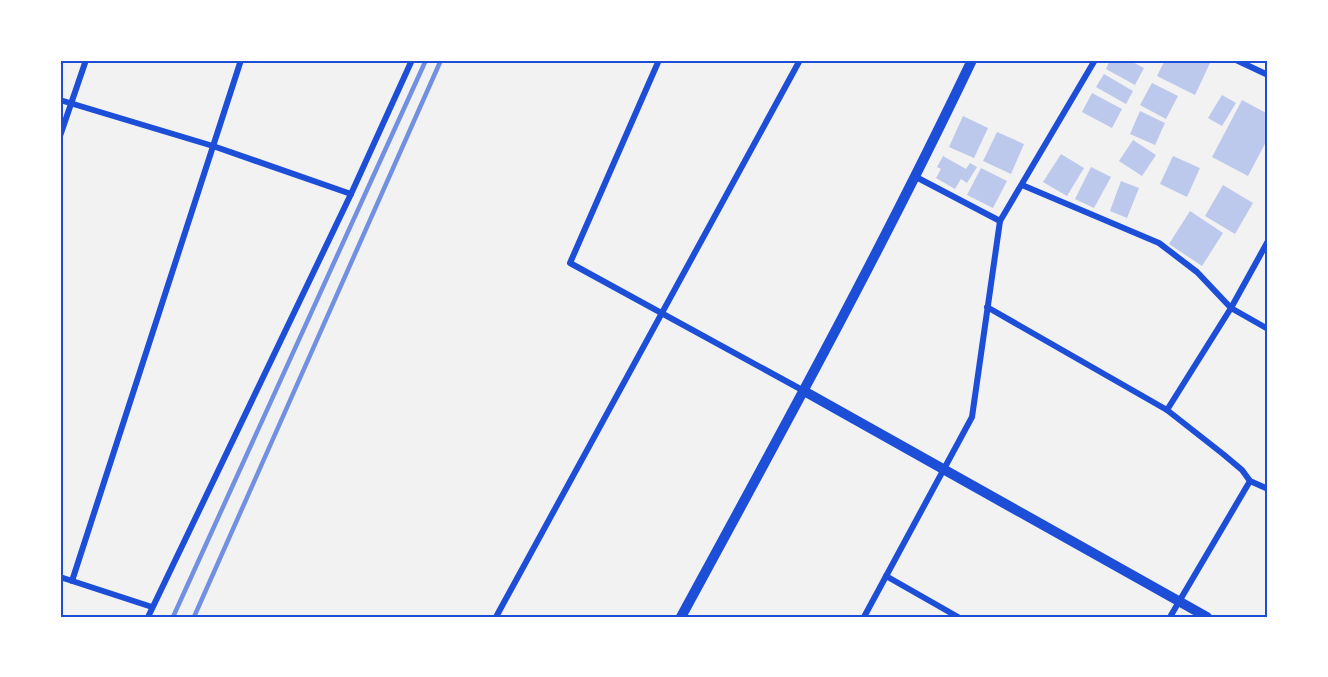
<svg xmlns="http://www.w3.org/2000/svg" width="1328" height="677" font-family="'Roboto Condensed',sans-serif">
	<style>
		.building { fill: #bdc9ec }
		.lines { fill: none; stroke-linecap: round; stroke-linejoin: round }
		.minor { stroke: #1d4ed8; stroke-width: 6 }
		.tertiary { stroke: #1d4ed8; stroke-width: 10 }
		.rail { stroke: #7290e2; stroke-width: 4.5 }
		.neatline { fill: none; stroke: #1d4ed8; stroke-width: 2 }
	</style>
	<rect width="100%" height="100%" fill="#f2f2f2"/>
	<!-- building -->
	<g class="building">
		<path d="M1110,60h19l15,8 -9,17 -29,-16z"/>
		<path d="M1165,60h39l6,3 -15,32 -38,-19z"/>
		<path d="M1104,74l29,17 -7,13 -30,-17z"/>
		<path d="M1152,83l26,13 -12,23 -26,-14z"/>
		<path d="M1092,93l30,16 -10,19 -30,-16z"/>
		<path d="M1222,95l14,8 -14,23 -14,-8z"/>
		<path d="M1242,100l26,14v24l-20,38 -36,-19z"/>
		<path d="M1140,111l25,12 -10,22 -25,-11z"/>
		<path d="M963,116l25,12 -14,30 -25,-11z"/>
		<path d="M997,132l27,12 -13,30 -28,-13z"/>
		<path d="M1133,140l23,15 -14,21 -23,-15z"/>
		<path d="M1061,154l23,14 -17,28 -24,-14z"/>
		<path d="M943,156l23,13 4,-6 7,4 -10,16 -6,-4 -6,10 -19,-11 5,-9 -4,-2z"/>
		<path d="M1173,156l27,12 -13,29 -27,-13z"/>
		<path d="M1091,167l20,10 -17,31 -19,-9z"/>
		<path d="M981,168l26,13 -14,27 -26,-13z"/>
		<path d="M1121,181l18,7 -12,30 -17,-7z"/>
		<path d="M1223,185l30,18 -18,31 -30,-18z"/>
		<path d="M1190,211l33,22 -21,33 -33,-22z"/>
	</g>
	<g class="lines">
		<!-- minor -->
		<g class="minor">
			<path d="M659,60l-89,203 234,128"/>
			<path d="M1236,60l32,15"/>
			<path d="M60,100l153,46 138,48"/>
			<path d="M60,136l26,-76"/>
			<path d="M916,177l84,44"/>
			<path d="M1022,185l137,58 38,29 34,36 37,21"/>
			<path d="M987,307l180,103 56,44 19,16 8,11 18,8"/>
			<path d="M1167,410l64,-102 37,-67"/>
			<path d="M886,576l72,41"/>
			<path d="M60,577l92,30"/>
			<path d="M72,581l169,-521"/>
			<path d="M148,617l203,-423 61,-134"/>
			<path d="M496,617l304,-557"/>
			<path d="M864,617l108,-200 28,-196 95,-161"/>
			<path d="M1170,617l80,-136"/>
		</g>
		<!-- tertiary -->
		<g class="tertiary">
			<path d="M804,391l403,226"/>
			<path d="M681,617c100,-184 201,-368 291,-557"/>
		</g>
		<!-- rail -->
		<g class="rail">
			<path d="M173,617l253,-557"/>
			<path d="M194,617l247,-557"/>
		</g>
	</g>
	<!-- border -->
	<rect width="1328" height="677" fill="none" stroke="#ffffff" stroke-width="123"/>
	<rect x="62" y="62" width="1204" height="554" class="neatline"/>
</svg>
